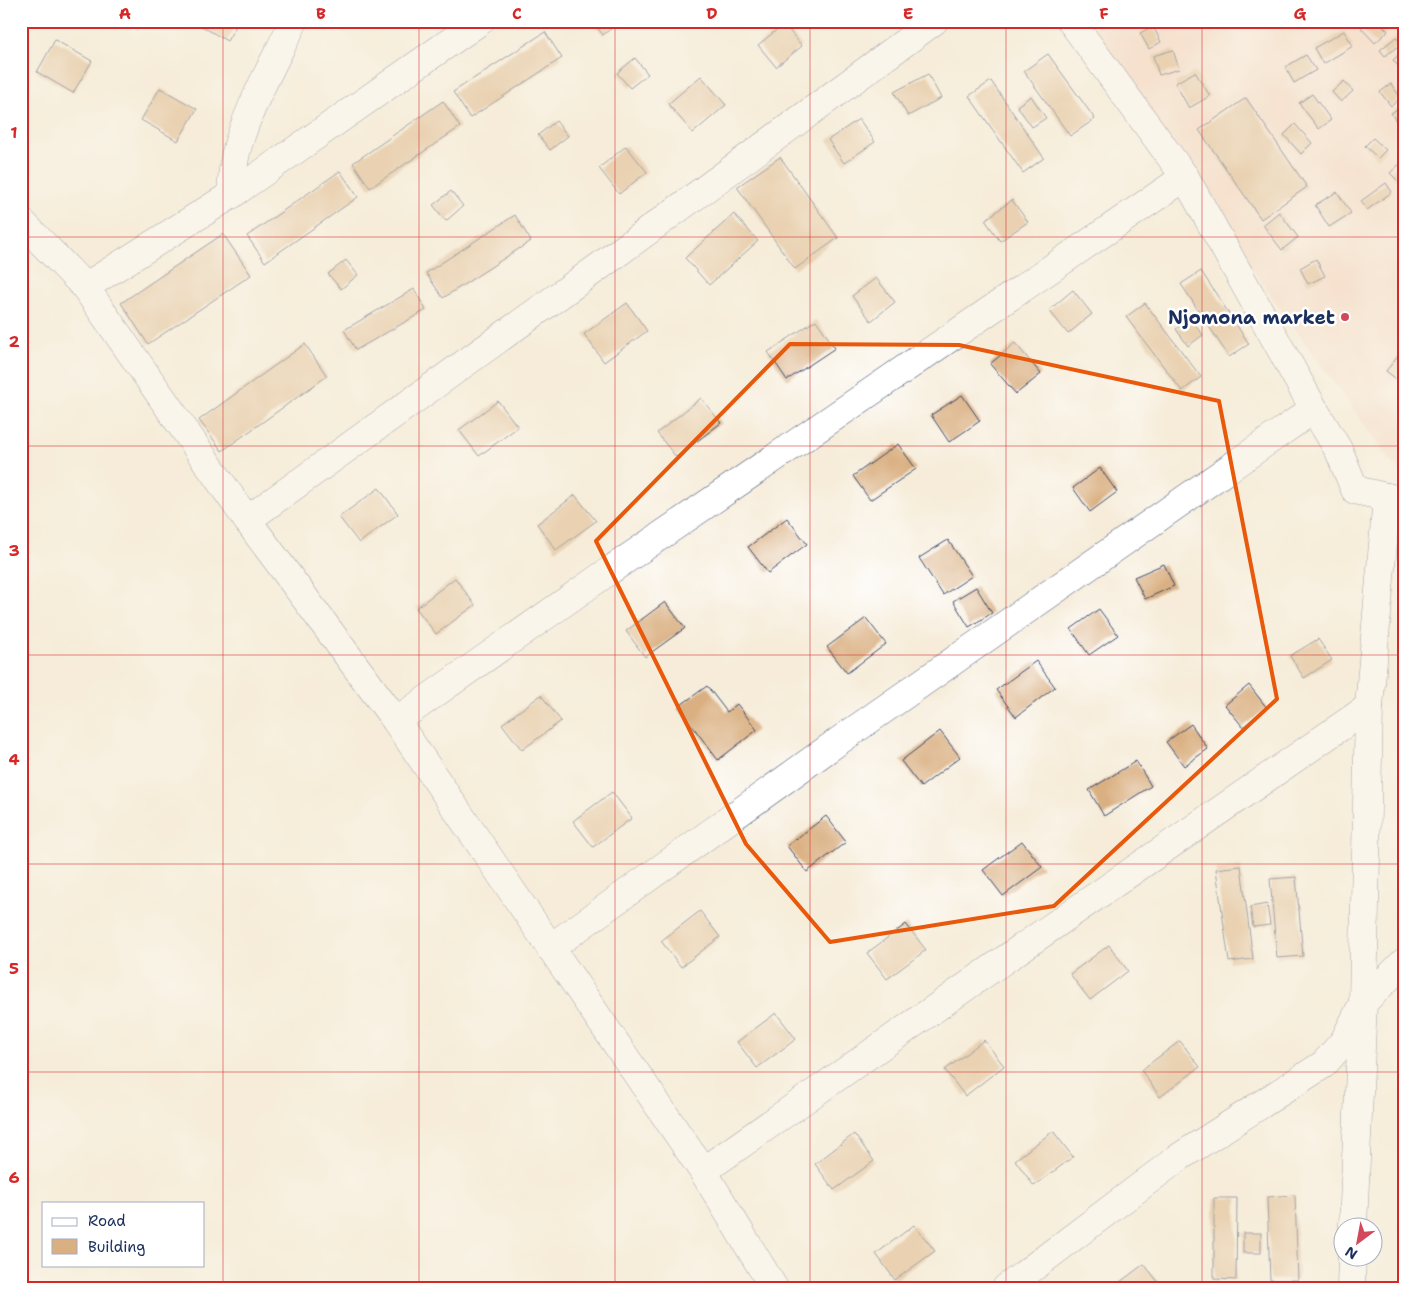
<svg xmlns="http://www.w3.org/2000/svg" width="1425" height="1309" font-family="'Shantell Sans',sans-serif">
	<style>
		.built { fill: #f4d3c0 }
		.building { fill: #dab082 }
		.lines { fill: none; stroke-linecap: round; stroke-linejoin: round }
		.minor-casing { stroke: #3c4b70; stroke-width: 29 }
		.minor { stroke: #fff; stroke-width: 28 }
		.marked { fill: none; stroke: #e8590c; stroke-width: 4; stroke-linejoin: round }
		.grid { fill: none; stroke: #d62828; stroke-width: 1; stroke-opacity: 0.55 }
		.poi-dot { fill: #d1495b; stroke: #fff; stroke-width: 2 }
		.labels { text-anchor: middle; stroke-width: 5; stroke-linejoin: round; paint-order: stroke }
		.poi-label { font-size: 19px; font-weight: bold; fill: #1b2f5e; stroke: #fff; text-anchor: end }
		.neatline { fill: none; stroke: #d62828; stroke-width: 2 }
		.grid-label { font-size: 16px; text-anchor: middle; font-weight: bold; fill: #d62828 }
	</style>
	<rect width="100%" height="100%" fill="#fff"/>
	<filter id="ink" filterUnits="userSpaceOnUse"><feTurbulence type="fractalNoise" baseFrequency=".02" numOctaves="2"/><feDisplacementMap in="SourceGraphic" scale="10" xChannelSelector="R" yChannelSelector="G"/><feConvolveMatrix kernelMatrix="1 2 1 2 8 2 1 2 1" color-interpolation-filters="sRGB"/></filter>
	<filter id="wash" filterUnits="userSpaceOnUse"><feTurbulence type="fractalNoise" baseFrequency=".0096" numOctaves="4" result="noise"/><feDisplacementMap in="SourceGraphic" scale="20" xChannelSelector="R" yChannelSelector="G"/><feGaussianBlur stdDeviation="1.12" result="paint"/><feColorMatrix in="noise" values="0 0 0 0 0 0 0 0 0 0 0 0 0 0 0 0 0 1.4 0 .05"/><feComposite in="paint" operator="in"/></filter>
	<g filter="url(#wash)">
		<rect width="100%" height="100%" fill="#f6ecd9"/>
		<!-- built -->
		<path class="built" d="M1079,21h325v458l-234,-323z"/>
		<g id="blocks">
			<!-- building -->
			<g class="building">
				<path d="M193,21h46l-12,20z"/>
				<path d="M592,21h28l-17,14z"/>
				<path d="M1369,21h9l10,10 -13,12 -14,-15z"/>
				<path d="M1393,21h11v7z"/>
				<path d="M784,24l18,22 -26,21 -18,-22z"/>
				<path d="M1153,26l8,16 -12,7 -9,-16z"/>
				<path d="M1344,31l9,15 -30,18 -9,-16z"/>
				<path d="M545,32l17,26 -92,60 -17,-26z"/>
				<path d="M1396,37l5,7 -16,12 -5,-6z"/>
				<path d="M55,40l37,21 -19,32 -36,-21z"/>
				<path d="M1173,50l6,19 -20,6 -6,-19z"/>
				<path d="M1404,51v22l-11,-13z"/>
				<path d="M1048,54l47,65 -25,17 -46,-65z"/>
				<path d="M1306,55l10,15 -22,13 -9,-16z"/>
				<path d="M635,58l13,16 -18,14 -13,-15z"/>
				<path d="M1195,72l15,24 -21,12 -14,-25z"/>
				<path d="M928,74l13,24 -33,18 -14,-24z"/>
				<path d="M701,76l25,29 -33,28 -25,-29z"/>
				<path d="M991,81l53,77 -21,15 -54,-77z"/>
				<path d="M1344,81l9,10 -12,11 -9,-10z"/>
				<path d="M1391,84l10,14 -10,8 -11,-14z"/>
				<path d="M160,88l37,21 -19,32 -37,-21z"/>
				<path d="M1312,94l19,26 -12,9 -20,-26z"/>
				<path d="M1031,96l15,22 -14,9 -15,-21z"/>
				<path d="M1246,98l61,89 -46,32 -62,-89z"/>
				<path d="M443,101l17,26 -90,61 -17,-25z"/>
				<path d="M1404,105v28l-13,-20z"/>
				<path d="M859,119l16,23 -31,21 -16,-23z"/>
				<path d="M556,121l12,15 -18,14 -12,-15z"/>
				<path d="M1295,124l17,19 -11,11 -17,-19z"/>
				<path d="M1373,138l13,12 -8,8 -13,-12z"/>
				<path d="M626,146l21,26 -28,22 -20,-26z"/>
				<path d="M780,157l58,81 -43,31 -58,-82z"/>
				<path d="M1404,160v19l-4,4 -10,-10z"/>
				<path d="M340,171l18,26 -93,65 -18,-26z"/>
				<path d="M1386,183l6,9 -25,18 -6,-9z"/>
				<path d="M451,191l12,15 -17,15 -13,-16z"/>
				<path d="M1337,192l14,21 -22,14 -14,-22z"/>
				<path d="M1012,200l16,22 -28,19 -15,-21z"/>
				<path d="M1279,212l19,25 -16,13 -19,-25z"/>
				<path d="M734,214l24,27 -49,44 -24,-27z"/>
				<path d="M515,215l16,26 -88,57 -17,-25z"/>
				<path d="M223,234l28,41 -103,69 -27,-41z"/>
				<path d="M1316,259l9,17 -17,8 -8,-16z"/>
				<path d="M346,260l12,15 -17,14 -13,-15z"/>
				<path d="M1201,271l48,73 -20,13 -48,-73z"/>
				<path d="M876,278l19,24 -24,19 -19,-25z"/>
				<path d="M414,289l12,21 -70,40 -12,-20z"/>
				<path d="M1073,290l19,24 -24,20 -19,-24z"/>
				<path d="M627,303l20,28 -43,31 -20,-28z"/>
				<path d="M1145,303l56,74 -19,14 -56,-74z"/>
				<path d="M1191,319l12,16 -15,11 -12,-17z"/>
				<path d="M816,320l19,28 -48,32 -19,-28z"/>
				<path d="M1015,343l26,31 -25,20 -26,-30z"/>
				<path d="M305,344l22,32 -105,75 -23,-31z"/>
				<path d="M1404,349v36l-18,-14z"/>
				<path d="M962,395l18,26 -31,21 -18,-27z"/>
				<path d="M701,398l20,25 -45,34 -19,-24z"/>
				<path d="M498,401l20,26 -39,29 -20,-26z"/>
				<path d="M898,444l18,25 -46,31 -17,-24z"/>
				<path d="M1100,468l17,24 -27,20 -17,-24z"/>
				<path d="M379,488l19,26 -39,29 -20,-26z"/>
				<path d="M575,495l21,26 -40,29 -19,-26z"/>
				<path d="M787,518l20,26 -39,29 -20,-26z"/>
				<path d="M948,540l24,36 -29,19 -24,-37z"/>
				<path d="M1164,564l10,22 -29,13 -11,-22z"/>
				<path d="M455,578l20,27 -39,29 -20,-26z"/>
				<path d="M976,587l16,26 -23,14 -16,-26z"/>
				<path d="M665,602l20,26 -40,29 -19,-26z"/>
				<path d="M1099,609l19,26 -29,20 -18,-26z"/>
				<path d="M866,618l20,26 -39,29 -20,-26z"/>
				<path d="M1318,639l14,21 -28,18 -14,-22z"/>
				<path d="M1036,661l19,26 -39,30 -20,-27z"/>
				<path d="M1249,685l18,23 -24,19 -18,-22z"/>
				<path d="M707,686l20,26 10,-8 20,26 -39,30 -40,-53z"/>
				<path d="M541,695l20,26 -39,29 -20,-26z"/>
				<path d="M1191,724l17,25 -24,17 -18,-24z"/>
				<path d="M940,731l20,26 -39,30 -20,-26z"/>
				<path d="M1136,761l15,25 -47,30 -15,-26z"/>
				<path d="M612,792l20,26 -39,29 -20,-26z"/>
				<path d="M826,816l20,26 -39,30 -20,-26z"/>
				<path d="M1022,841l20,26 -39,29 -20,-26z"/>
				<path d="M1241,866l12,93 -24,3 -13,-93z"/>
				<path d="M1296,877l7,79 -26,2 -7,-79z"/>
				<path d="M1267,904l3,21 -17,2 -3,-20z"/>
				<path d="M700,911l20,26 -39,30 -20,-26z"/>
				<path d="M906,924l20,26 -39,29 -20,-26z"/>
				<path d="M1109,945l19,26 -38,29 -20,-26z"/>
				<path d="M776,1013l20,26 -39,29 -20,-26z"/>
				<path d="M984,1040l20,26 -39,30 -20,-26z"/>
				<path d="M1180,1041l20,26 -40,30 -19,-27z"/>
				<path d="M1053,1131l20,26 -39,29 -19,-26z"/>
				<path d="M854,1134l20,27 -40,29 -19,-26z"/>
				<path d="M1295,1195l3,85h-28l-3,-83z"/>
				<path d="M1214,1198h23l-1,82 -22,-1z"/>
				<path d="M914,1225l21,26 -40,29 -19,-26z"/>
				<rect x="1243" y="1233" width="18" height="20"/>
				<path d="M1144,1264l19,24h-51z"/>
			</g>
		</g>
	</g>
	<g filter="url(#ink)">
		<use href="#blocks" fill-opacity="0" stroke="#3c4b70" stroke-width="1"/>
		<g class="lines">
			<defs>
				<g id="minor">
					<path d="M1071,21l114,156 129,232 25,42 16,39 49,11"/>
					<path d="M231,195c1,-17 2,-34 7,-50 13,-43 36,-83 56,-124"/>
					<path d="M21,221l64,66 162,233 149,201 307,450 71,117"/>
					<path d="M85,287l146,-92 249,-174"/>
					<path d="M247,520l353,-254 334,-245"/>
					<path d="M396,721l213,-150 576,-394"/>
					<path d="M550,948l293,-210 471,-329"/>
					<path d="M703,1171l314,-220 352,-244"/>
					<path d="M1353,1226l10,-223 6,-296 18,-210"/>
					<path d="M1006,1288l172,-130 146,-94 20,-23 19,-38 41,-41"/>
					<path d="M1351,1288l1,-32"/>
				</g>
			</defs>
			<!-- minor casing -->
			<use href="#minor" class="minor-casing"/>
			<!-- minor -->
			<use href="#minor" class="minor"/>
		</g>
	</g>
	<!-- marked area -->
	<path d="M0 0H1425V1309H0ZM790,344l169,1 260,56 58,298 -223,207 -224,36 -84,-98 -150,-303z" fill="#f6ecd9" fill-opacity=".55" fill-rule="evenodd"/>
	<path class="marked" d="M790,344l169,1 260,56 58,298 -223,207 -224,36 -84,-98 -150,-303z"/>
	<!-- grid -->
	<path class="grid" d="M223,21v1267M419,21v1267M615,21v1267M810,21v1267M1006,21v1267M1202,21v1267M21,237h1383M21,446h1383M21,655h1383M21,864h1383M21,1072h1383"/>
	<!-- markers -->
	<circle class="poi-dot" cx="1345" cy="317" r="5"/>
	<g class="labels">
		<!-- poi labels -->
		<g class="poi-label">
			<text x="1335" y="324">Njomona market</text>
		</g>
	</g>
	<!-- margin -->
	<rect width="1425" height="1309" fill="none" stroke="#fff" stroke-width="55"/>
	<!-- legend -->
	<rect x="42" y="1202" width="162" height="65" fill="#ffffff" stroke="#a4acbf"/>
	<rect x="52" y="1218" width="25" height="8" fill="#ffffff" stroke="#a4acbf"/>
	<text x="88" y="1226" font-size="15" fill="#1b2f5e">Road</text>
	<rect x="52" y="1239" width="25" height="15" fill="#dab082" stroke="#a4acbf"/>
	<text x="88" y="1252" font-size="15" fill="#1b2f5e">Building</text>
	<!-- north arrow -->
	<g transform="translate(1358 1242) rotate(212)"><circle r="24" fill="#ffffff" stroke="#a4acbf"/>
	<path d="M0-4L9 19L0 12L-9 19Z" fill="#d1495b"/>
	<text y="-8" font-size="14" font-weight="bold" text-anchor="middle" fill="#1b2f5e">N</text>
	</g>
	<rect x="28" y="28" width="1370" height="1254" class="neatline"/>
	<g class="grid-label">
		<text x="125" y="19">A</text>
		<text x="321" y="19">B</text>
		<text x="517" y="19">C</text>
		<text x="712" y="19">D</text>
		<text x="908" y="19">E</text>
		<text x="1104" y="19">F</text>
		<text x="1300" y="19">G</text>
		<text x="14" y="138">1</text>
		<text x="14" y="347">2</text>
		<text x="14" y="556">3</text>
		<text x="14" y="765">4</text>
		<text x="14" y="974">5</text>
		<text x="14" y="1183">6</text>
	</g>
</svg>
